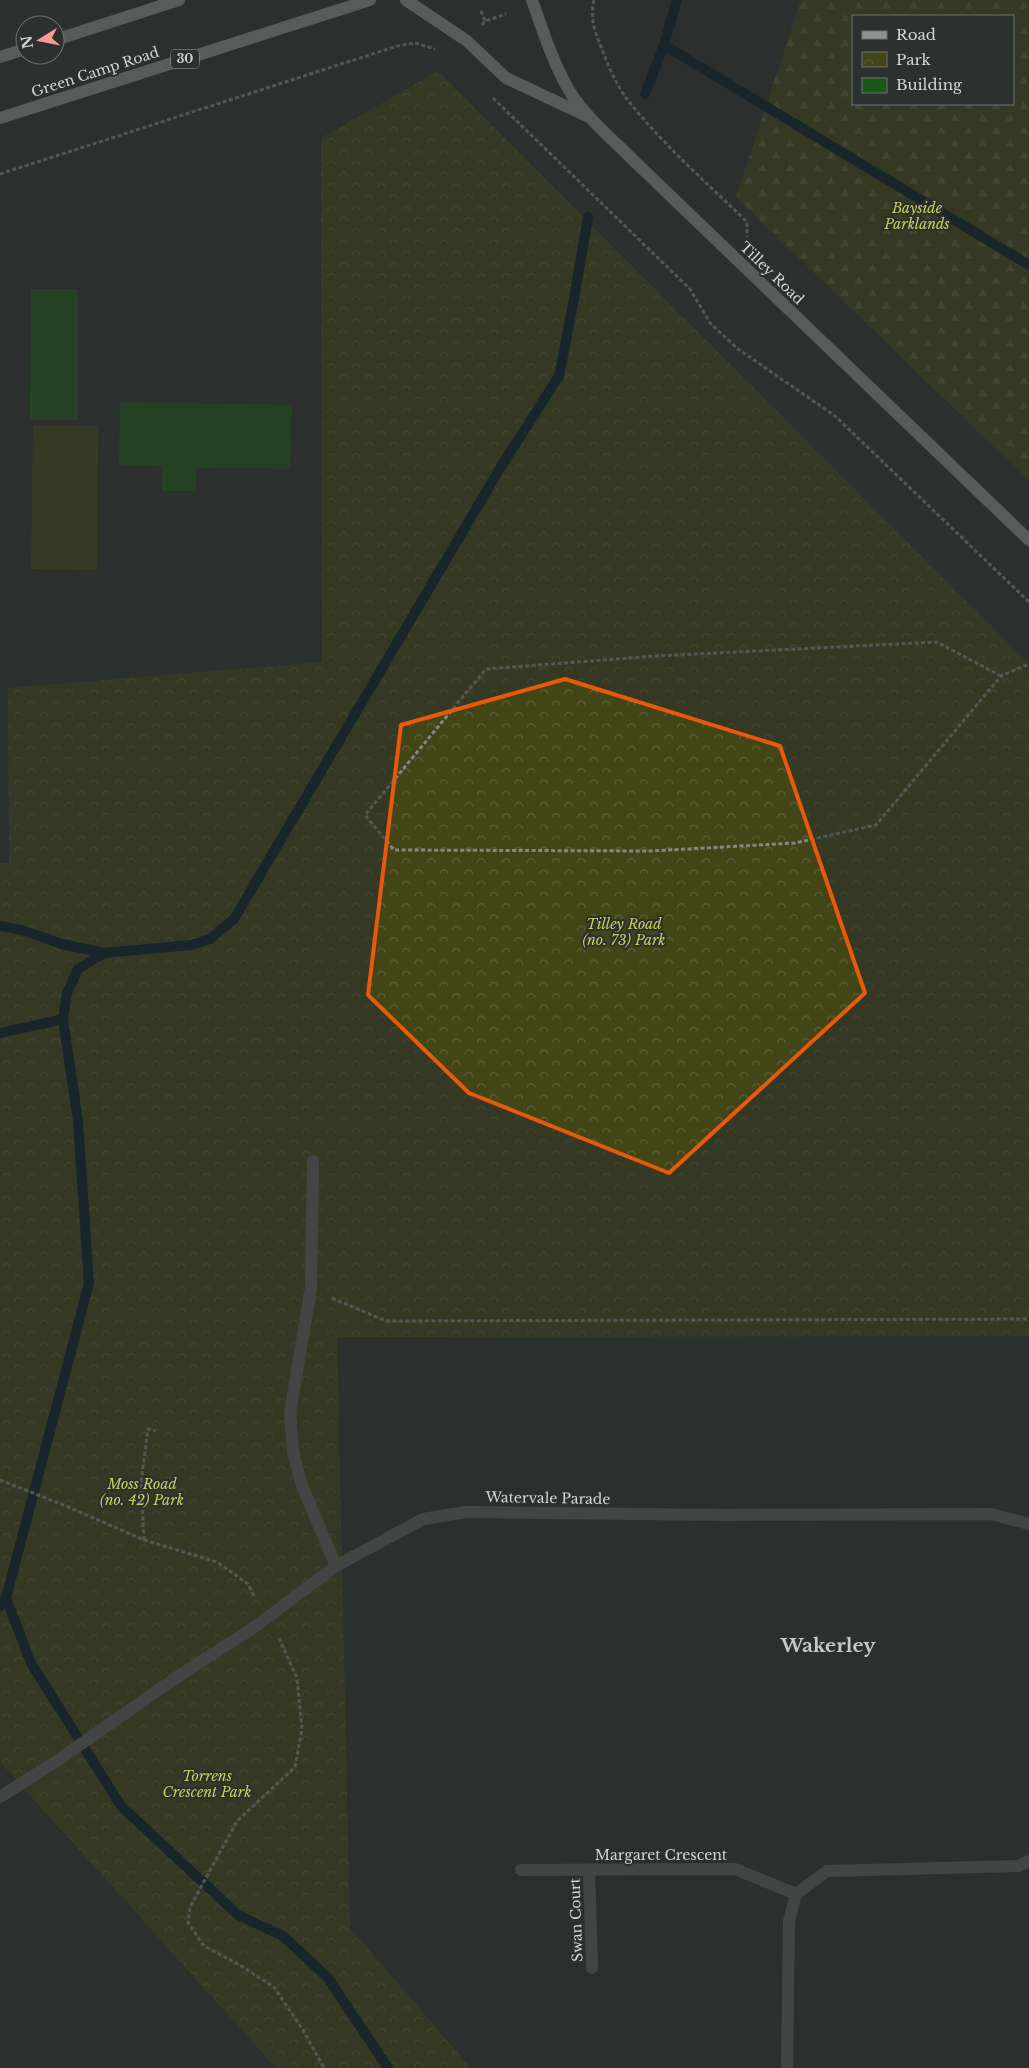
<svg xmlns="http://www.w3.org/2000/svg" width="1029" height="2068" font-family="'Libre Baskerville',serif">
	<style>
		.forest { fill: url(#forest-firs); fill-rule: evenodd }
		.park { fill: url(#park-crowns) }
		.pitch { fill: #424617 }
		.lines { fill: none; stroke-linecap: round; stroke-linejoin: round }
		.stream { stroke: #001b28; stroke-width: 10 }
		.building { fill: #1b5718 }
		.path { stroke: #848785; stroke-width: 3; stroke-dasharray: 4 2.5; stroke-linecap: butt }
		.minor { stroke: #5f6161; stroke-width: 12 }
		.major { stroke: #8d9292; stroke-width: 12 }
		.marked { fill: none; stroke: #e8590c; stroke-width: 4; stroke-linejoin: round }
		.labels { text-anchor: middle; stroke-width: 4; stroke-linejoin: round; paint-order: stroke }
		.shield { fill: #2c302e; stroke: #a1a4a2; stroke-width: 1 }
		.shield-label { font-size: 12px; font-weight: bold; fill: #d3d5d4 }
		.street-label { font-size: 14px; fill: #d3d5d4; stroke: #2c302e }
		.park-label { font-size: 14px; font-style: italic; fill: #c7d059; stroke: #2c302e }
		.district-label { font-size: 19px; font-weight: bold; fill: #c4c9c7; stroke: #2c302e }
	</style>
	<defs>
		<pattern id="forest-firs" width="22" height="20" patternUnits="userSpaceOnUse" patternTransform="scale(1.25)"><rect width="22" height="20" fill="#424617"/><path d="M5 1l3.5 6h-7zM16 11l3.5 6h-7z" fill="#5c6038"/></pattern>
		<pattern id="park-crowns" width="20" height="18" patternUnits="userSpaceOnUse" patternTransform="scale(1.25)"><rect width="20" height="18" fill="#424617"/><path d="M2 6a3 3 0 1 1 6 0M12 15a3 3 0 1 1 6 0" fill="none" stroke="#5c6038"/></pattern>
	</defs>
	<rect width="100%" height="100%" fill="#2c302e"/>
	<!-- forest -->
	<path class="forest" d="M801,0h228v481l-293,-284zM853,16h160v88h-160z"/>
	<!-- park -->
	<path class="park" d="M438,71l591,593v672l-692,1 13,591 121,140h-195l-276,-306v-899h9l-1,-175 314,-26 -1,-524z"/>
	<!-- pitch -->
	<path class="pitch" d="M33,425l65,1 -1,144 -66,-1z"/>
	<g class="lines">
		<!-- stream -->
		<g class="stream">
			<path d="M664,45l365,220"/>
			<path d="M645,94l19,-49 13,-45"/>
			<path d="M0,926l22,4 40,14 42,9"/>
			<path d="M0,1033l63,-14"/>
			<path d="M6,1598l25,65 90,143 117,109 45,21 45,42 60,90"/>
			<path d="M0,1606l6,-8 83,-315 -11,-162 -15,-102 4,-26 11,-24 26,-16 87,-8 19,-6 24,-20 268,-454 57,-89 15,-77 14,-82"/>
		</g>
	</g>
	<!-- building -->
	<g class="building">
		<path d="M31,289h47v131h-48z"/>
		<path d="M120,402l172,3 -2,64 -94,-1v23h-34v-25l-43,-1z"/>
	</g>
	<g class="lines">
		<!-- path -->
		<g class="path">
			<path d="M594,0c-4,15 0,30 6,44 7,19 15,39 27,55 35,45 80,84 120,123v15"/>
			<path d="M481,11l4,10"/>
			<path d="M482,25l3,-4 21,-7"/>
			<path d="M493,98l197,191 20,34 28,26 97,67 194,186"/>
			<path d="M0,174l397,-128 18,-3 20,6"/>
			<path d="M1001,676l-64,-34 -281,14 -170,13 -121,146 29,35 257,1 144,-8 81,-18 125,-149 28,-12"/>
			<path d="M332,1298l54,23 643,-2"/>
			<path d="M0,1480l66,26 78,34 73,22 31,22 7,14"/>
			<path d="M144,1540l-3,-58 7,-53 8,2"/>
			<path d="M279,1638l18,40 5,51 -7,38 -58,54 -47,86 -2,16 16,23 34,18 36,23 29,43 21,38"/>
		</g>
		<!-- minor -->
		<g class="minor">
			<path d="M313,1161l-2,127 -21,125 3,39 9,34 34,80"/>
			<path d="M0,1797l58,-37 122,-85 76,-49 80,-60 87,-47 43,-7 261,3 264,-1 38,10"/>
			<path d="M521,1870l214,-1 61,25 -7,27 -2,147"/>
			<path d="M589,1870l3,98"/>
			<path d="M796,1894l31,-23 191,-5 11,-5"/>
		</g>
		<!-- major -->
		<g class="major">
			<path d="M406,0l61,41 39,37 83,39"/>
			<path d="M532,0c11,31 21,63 38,92 15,24 40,45 60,65l399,383"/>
			<path d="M55,40l124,-40"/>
			<path d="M0,57l25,-8"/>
			<path d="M0,118l370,-118"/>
		</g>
	</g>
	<!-- marked area -->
	<path d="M0 0H1029V2068H0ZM565,679l215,67 85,247 -196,180 -200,-80 -101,-98 33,-270z" fill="#2c302e" fill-opacity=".55" fill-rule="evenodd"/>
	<path class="marked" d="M565,679l215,67 85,247 -196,180 -200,-80 -101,-98 33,-270z"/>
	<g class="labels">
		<!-- shield labels -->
		<rect class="shield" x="171" y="49.5" width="28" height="19" rx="4"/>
		<g class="shield-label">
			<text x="185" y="63">30</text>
		</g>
		<!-- street labels -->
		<g class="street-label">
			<text transform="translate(95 72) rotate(-18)" y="5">Green Camp Road</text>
			<text transform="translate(772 273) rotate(44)" y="5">Tilley Road</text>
			<text transform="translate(548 1498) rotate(1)" y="5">Watervale Parade</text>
			<text x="661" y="1860">Margaret Crescent</text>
			<text transform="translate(576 1920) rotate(-92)" y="5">Swan Court</text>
		</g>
		<!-- park labels -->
		<g class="park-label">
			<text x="917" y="213">Bayside<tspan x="917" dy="16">Parklands</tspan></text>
			<text x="624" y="929">Tilley Road<tspan x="624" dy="16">(no. 73) Park</tspan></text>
			<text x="142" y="1489">Moss Road<tspan x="142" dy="16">(no. 42) Park</tspan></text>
			<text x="207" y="1781">Torrens<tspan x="207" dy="16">Crescent Park</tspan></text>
		</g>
		<!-- district labels -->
		<g class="district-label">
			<text x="828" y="1652">Wakerley</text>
		</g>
	</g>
	<!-- legend -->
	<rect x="852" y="15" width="162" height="90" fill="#2c302e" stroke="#6f7270"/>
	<rect x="862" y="31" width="25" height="8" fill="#8d9292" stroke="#6f7270"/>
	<text x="896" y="40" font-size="15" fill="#d3d5d4">Road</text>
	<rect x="862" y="52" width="25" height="15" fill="url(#park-crowns)" stroke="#6f7270"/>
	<text x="896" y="65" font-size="15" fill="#d3d5d4">Park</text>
	<rect x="862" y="78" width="25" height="15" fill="#1b5718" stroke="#6f7270"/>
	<text x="896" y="90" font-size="15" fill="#d3d5d4">Building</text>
	<!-- north arrow -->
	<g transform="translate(40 40) rotate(260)"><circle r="24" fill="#2c302e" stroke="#6f7270"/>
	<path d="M0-4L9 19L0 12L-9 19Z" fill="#f59c93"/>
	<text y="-8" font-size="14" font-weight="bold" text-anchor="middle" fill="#d3d5d4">N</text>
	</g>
</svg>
